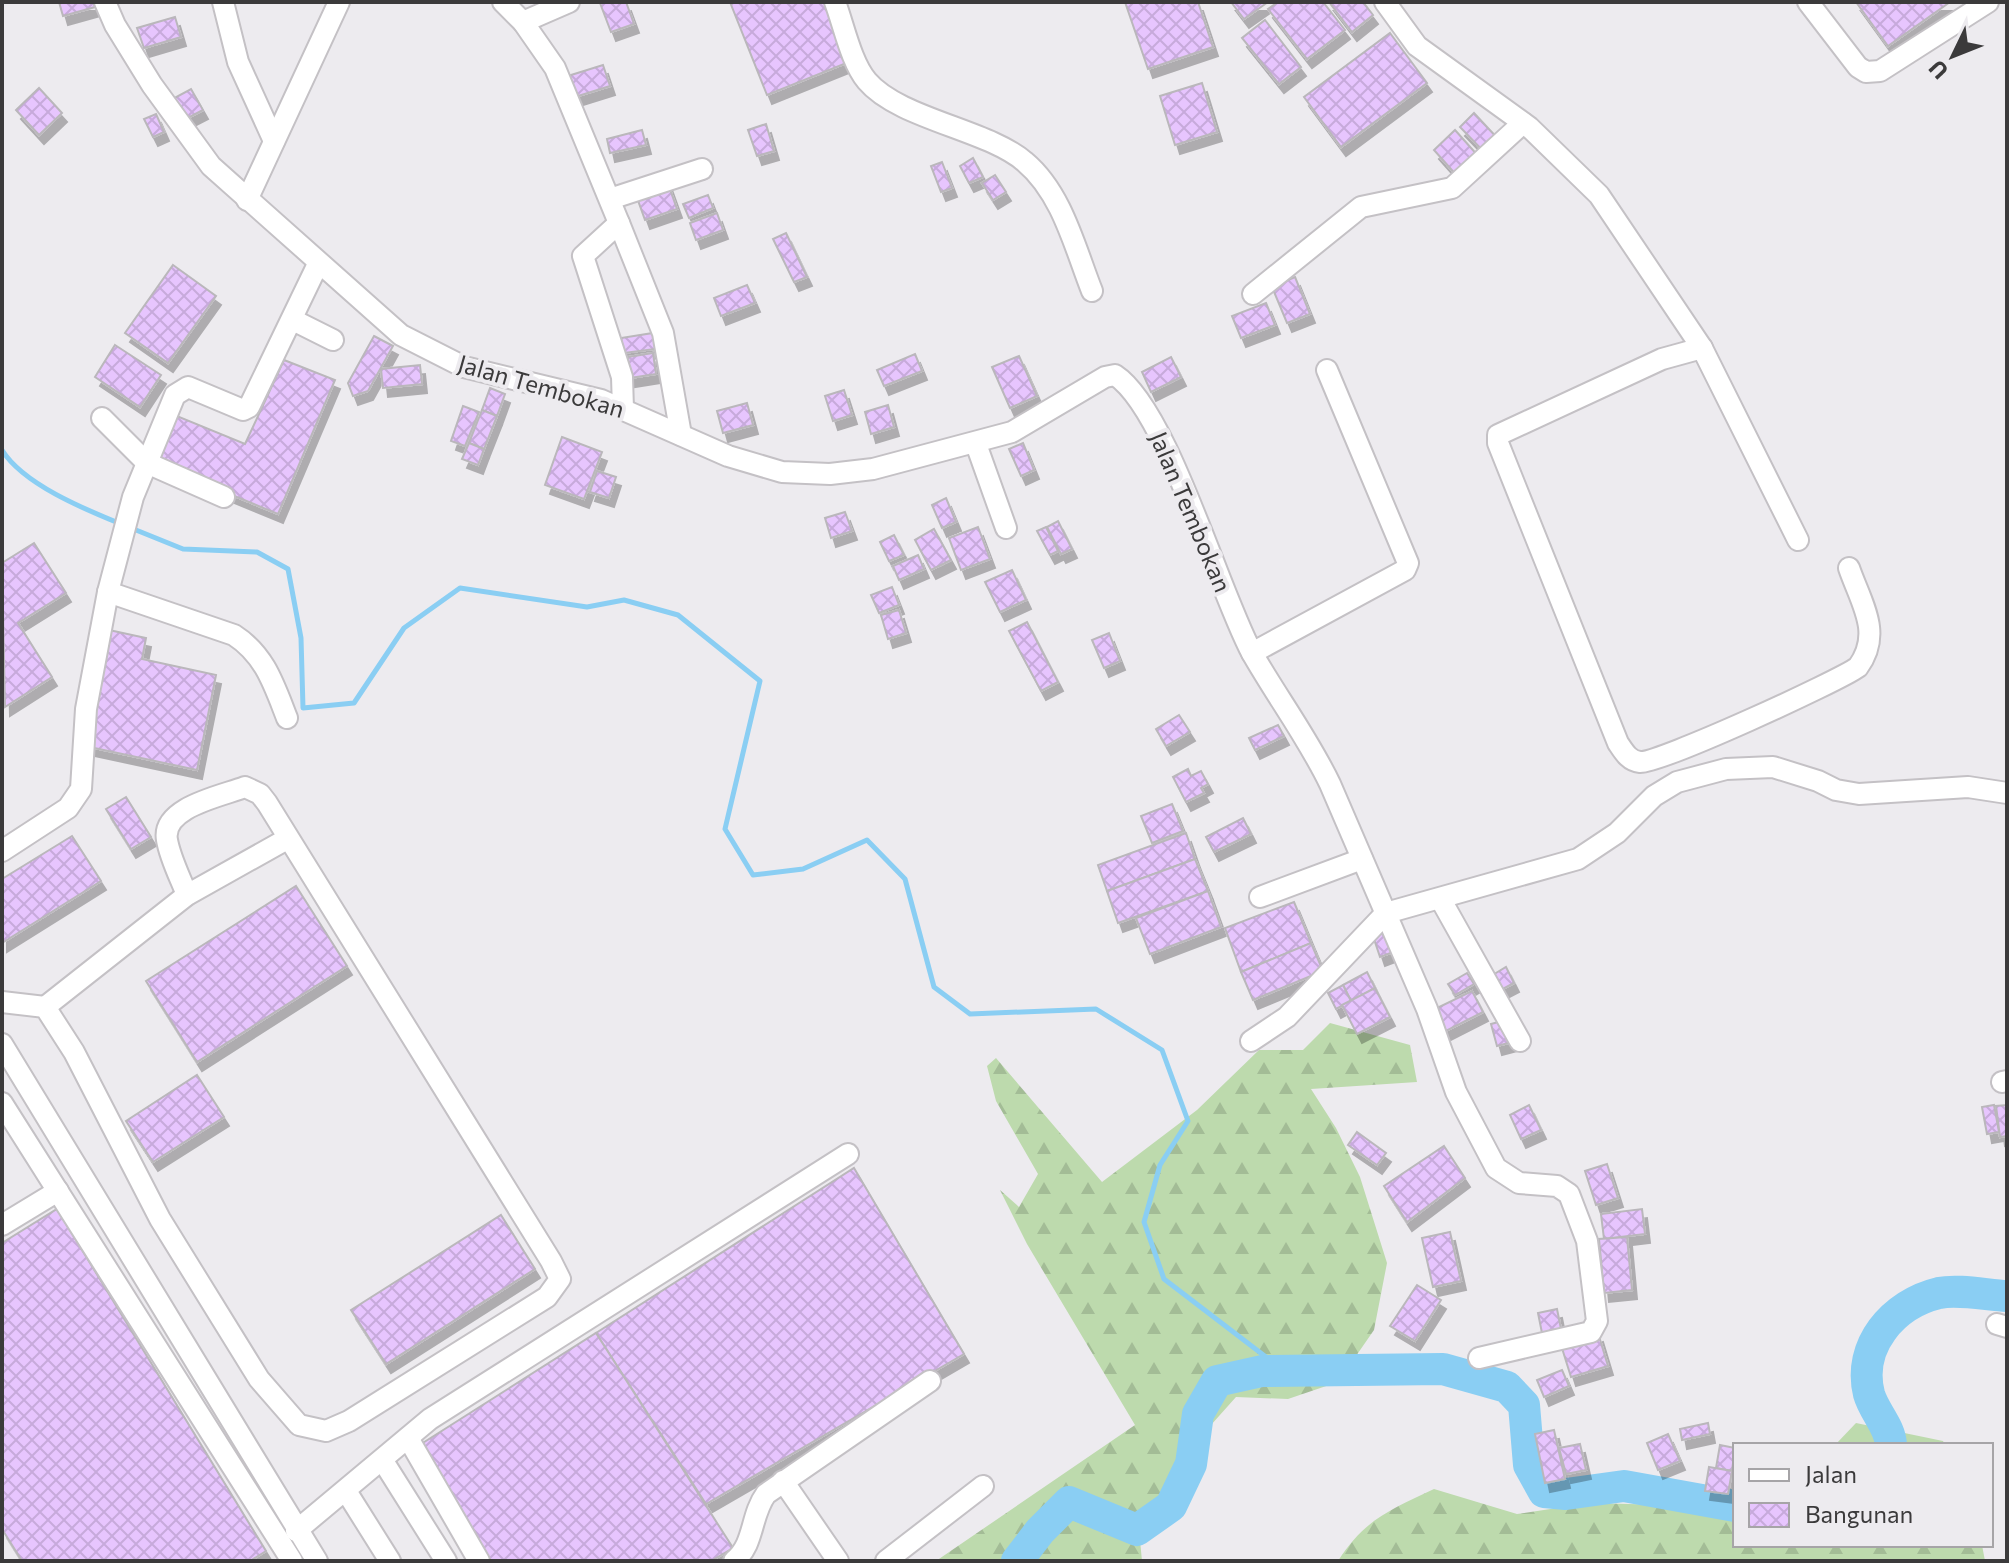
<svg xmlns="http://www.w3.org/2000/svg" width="2009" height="1563" font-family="Commissioner,sans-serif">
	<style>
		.forest { fill: url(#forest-firs) }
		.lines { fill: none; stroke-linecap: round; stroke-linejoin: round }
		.stream { stroke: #8acef3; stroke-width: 5 }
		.river { stroke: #8acef3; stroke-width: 32 }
		.building { fill: url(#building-cross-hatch); stroke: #bab7bb; stroke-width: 2; filter: url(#shadow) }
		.minor-casing { stroke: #c4c1c5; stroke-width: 24 }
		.minor { stroke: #fff; stroke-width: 20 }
		.labels { text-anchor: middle; stroke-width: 8; stroke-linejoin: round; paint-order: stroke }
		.street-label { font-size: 24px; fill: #3b3a3b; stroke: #edebef }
	</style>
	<defs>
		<pattern id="forest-firs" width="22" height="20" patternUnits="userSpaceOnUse" patternTransform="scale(2)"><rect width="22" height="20" fill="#bddaad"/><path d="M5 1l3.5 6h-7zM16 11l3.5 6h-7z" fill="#a3bc96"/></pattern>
		<pattern id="building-cross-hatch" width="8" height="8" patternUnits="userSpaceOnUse" patternTransform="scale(2)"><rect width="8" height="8" fill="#e7c5fe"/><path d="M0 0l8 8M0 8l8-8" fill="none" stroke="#c7aadb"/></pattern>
		<filter id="shadow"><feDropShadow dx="5" dy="9" stdDeviation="0" flood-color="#0004"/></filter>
	</defs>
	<rect width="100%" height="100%" fill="#edebef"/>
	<!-- forest -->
	<g class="forest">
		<path d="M1330,1023l80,22 7,37 -106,7 25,39 24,49 27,86 -13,67 -36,52 -50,17 -52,-2 -25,28 -11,53 -38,32 -24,9 4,42h-206l199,-136 -108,-181 -27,-54 19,17 19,-33 -42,-73 -9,-35 9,-8 106,124 95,-72 62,-60h44z"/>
		<path d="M1856,1423l87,18 2,4h-110z"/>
		<path d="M1434,1489l83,25 73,-11 116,3 29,-6v45h247l3,16h-647c27,-42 52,-51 96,-72z"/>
	</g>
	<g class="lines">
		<!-- stream -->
		<g class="stream">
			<path d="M2,450c21,34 82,59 119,74"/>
			<path d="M131,528l52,21 74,3 31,17 13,69 2,70 51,-5 50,-75 56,-40 127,19 37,-7 54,15 82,66 -35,148 28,46 50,-6 64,-29 38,39 29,108 36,27 126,-5 66,41 26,71 -28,44 -16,57 20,57 119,91"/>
		</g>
		<!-- river -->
		<g class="river">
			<path d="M1891,1445c-1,-19 -17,-33 -22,-51 -12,-48 24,-90 70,-101 19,-4 48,2 68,3"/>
			<path d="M1017,1561l23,-30 29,-29 68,28 34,-24 20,-42 7,-50 19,-33 45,-10 181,-2 64,18 17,18 5,60 15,27 22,2 58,-8 111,20"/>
		</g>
	</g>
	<!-- building -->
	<g class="building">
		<path d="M59,2h34l2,5 -32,9z"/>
		<path d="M626,2l8,22 -23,8 -11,-29z"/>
		<path d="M730,2h95l24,60 -82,33z"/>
		<path d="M1125,2h73l15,45 -65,22z"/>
		<path d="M1231,2h37l-24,17z"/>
		<path d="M1278,2h45l22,28 -38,29 -39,-50z"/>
		<path d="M1329,2h34l10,13 -21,17z"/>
		<path d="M1856,2h94l-62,44z"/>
		<path d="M175,17l6,20 -37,11 -7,-20z"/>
		<path d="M1265,20l36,47 -22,17 -37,-46z"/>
		<path d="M1390,33l37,50 -86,64 -37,-50z"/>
		<path d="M603,65l7,21 -35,11 -7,-21z"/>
		<path d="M1202,83l15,49 -42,13 -15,-49z"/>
		<path d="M39,88l23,25 -23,22 -23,-25z"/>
		<path d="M191,89l12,21 -23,12 -11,-21z"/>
		<path d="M1474,113l27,29 -14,13 -27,-28z"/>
		<path d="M156,114l8,18 -11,5 -9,-18z"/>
		<path d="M766,124l8,27 -17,5 -9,-26z"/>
		<path d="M642,130l4,15 -36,8 -3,-14z"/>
		<path d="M1455,130l25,28 -22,19 -24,-27z"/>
		<path d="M973,158l10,19 -14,6 -9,-17z"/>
		<path d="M942,162l10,26 -11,4 -10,-26z"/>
		<path d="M995,175l11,17 -13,8 -11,-17z"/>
		<path d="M667,181l10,28 -32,11 -10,-28z"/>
		<path d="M708,195l5,13 -24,10 -6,-14z"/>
		<path d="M717,213l6,17 -27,10 -6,-17z"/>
		<path d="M786,233l21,44 -13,5 -21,-43z"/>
		<path d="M173,265l43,31 -48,67 -43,-30z"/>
		<path d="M1295,277l15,37 -23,9 -15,-36z"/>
		<path d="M747,285l8,18 -34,13 -7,-18z"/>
		<path d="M1266,303l9,22 -34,13 -9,-22z"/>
		<path d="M653,333l2,16 -31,4 -3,-15z"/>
		<path d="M374,336l19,10 -25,45 -15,5 -5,-13z"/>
		<path d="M115,345l46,30 -21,32 -45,-30z"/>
		<path d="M653,353l3,21 -26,4 -2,-21z"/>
		<path d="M915,354l7,17 -38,15 -7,-16z"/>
		<path d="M1019,356l18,40 -27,12 -18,-41z"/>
		<path d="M1171,357l10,20 -30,15 -9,-20z"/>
		<path d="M284,360l51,20 -57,134 -124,-51 18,-49 73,30z"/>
		<path d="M420,365l2,19 -39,4 -2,-19z"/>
		<path d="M490,388l15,6 -8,22 -15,-6z"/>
		<path d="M844,390l8,25 -19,6 -8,-25z"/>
		<path d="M747,403l6,22 -30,8 -6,-22z"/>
		<path d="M888,405l6,22 -23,7 -6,-22z"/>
		<path d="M463,406l16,6 -14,34 -14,-5z"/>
		<path d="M482,410l15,6 -13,33 -15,-6z"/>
		<path d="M562,437l40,15 -18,47 -39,-14z"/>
		<path d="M469,443l15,6 -6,16 -16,-6z"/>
		<path d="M1023,443l11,27 -13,6 -12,-27z"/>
		<path d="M597,471l19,6 -7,21 -19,-6z"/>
		<path d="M946,498l10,24 -14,6 -10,-23z"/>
		<path d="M845,512l7,19 -21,7 -6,-20z"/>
		<path d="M1058,521l14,28 -11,5 -14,-27z"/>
		<path d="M978,527l12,32 -29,11 -12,-32z"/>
		<path d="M1046,527l12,24 -8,4 -13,-24z"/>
		<path d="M934,529l17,31 -20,10 -16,-30z"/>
		<path d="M894,535l10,20 -15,6 -9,-19z"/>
		<path d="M34,543l32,50 -48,30 34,54 -47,30 -3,-144z"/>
		<path d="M918,555l6,14 -25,11 -6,-14z"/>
		<path d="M1012,570l14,30 -26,12 -15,-30z"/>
		<path d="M892,587l7,18 -20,8 -8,-18z"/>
		<path d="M899,610l7,23 -18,6 -7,-24z"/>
		<path d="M1027,622l31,60 -17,9 -32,-60z"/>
		<path d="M109,630l37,8 -4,21 74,16 -19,95 -112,-24z"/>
		<path d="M1109,633l11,28 -16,7 -12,-28z"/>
		<path d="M1179,715l11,17 -24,14 -10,-17z"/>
		<path d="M1278,725l6,11 -29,14 -6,-12z"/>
		<path d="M1188,769l3,7 10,-5 7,13 -7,4 3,5 -18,9 -13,-25z"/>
		<path d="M126,797l25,40 -20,12 -25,-40z"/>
		<path d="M1172,804l11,27 -31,12 -11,-27z"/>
		<path d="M1243,818l8,16 -37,18 -8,-15z"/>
		<path d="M1186,833l9,26 -88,32 -9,-26z"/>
		<path d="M72,836l29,45 -99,62v-64z"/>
		<path d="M1195,859l13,32 -90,32 -11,-32z"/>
		<path d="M296,886l51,80 -150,96 -51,-81z"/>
		<path d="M1208,891l13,36 -71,27 -14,-36z"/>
		<path d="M1294,902l17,41 -70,29 -16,-44z"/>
		<path d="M1387,925l9,26 -16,6 -9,-27z"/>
		<path d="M1311,943l12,28 -70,29 -12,-28z"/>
		<path d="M1506,967l8,16 -15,8 -8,-15z"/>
		<path d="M1367,972l8,16 -24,13 -8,-16z"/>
		<path d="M1467,973l7,11 -19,11 -7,-11z"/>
		<path d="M1343,985l8,16 -15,8 -8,-16z"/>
		<path d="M1375,988l15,29 -33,17 -15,-29z"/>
		<path d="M1472,991l11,21 -39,20 -11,-22z"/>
		<path d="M1506,1020l6,22 -15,4 -6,-22z"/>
		<path d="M197,1075l27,42 -71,45 -27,-41z"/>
		<path d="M1529,1105l12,25 -20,9 -11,-24z"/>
		<path d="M1994,1105l5,27 -12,2 -5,-27z"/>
		<path d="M2007,1105v31l-7,1 -4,-31z"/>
		<path d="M1357,1132l29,21 -9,12 -29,-20z"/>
		<path d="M1444,1146l21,32 -58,44 -23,-36z"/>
		<path d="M1607,1164l11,34 -22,7 -11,-34z"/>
		<path d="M854,1168l110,186 -258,150 -110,-171z"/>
		<path d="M57,1209l209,342 -16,10h-228l-20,-32v-286z"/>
		<path d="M1642,1209l3,25 -41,5 -3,-25z"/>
		<path d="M501,1215l34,54 -149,95 -35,-54z"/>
		<path d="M1450,1232l11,49 -28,6 -11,-49z"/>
		<path d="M1627,1237l5,53 -28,3 -5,-54z"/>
		<path d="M1417,1285l24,15 -26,41 -25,-15z"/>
		<path d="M1557,1309l5,25 -19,4 -5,-25z"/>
		<path d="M596,1333l137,215 -22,13h-221l-72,-115z"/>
		<path d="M1598,1333l10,33 -37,11 -10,-32z"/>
		<path d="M1562,1370l7,16 -25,11 -7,-17z"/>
		<path d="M1708,1423l2,11 -28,6 -2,-11z"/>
		<path d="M1554,1430l11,49 -20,4 -10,-49z"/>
		<path d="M1668,1434l12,27 -22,9 -11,-27z"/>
		<path d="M1580,1444l6,26 -20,4 -7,-26z"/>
		<path d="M1720,1445l15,3 -3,23 -16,-3z"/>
		<path d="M1709,1467l23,4 -4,23 -23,-3z"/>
	</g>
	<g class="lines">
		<defs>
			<g id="minor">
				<path d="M105,2l10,23 37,60 59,81 190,169 63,32 137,33 127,56 54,16 48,2 43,-5 139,-37 93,-55 10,-2c52,34 103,215 137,278 25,44 56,85 78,131l97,225 29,83 40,76 23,15 38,3 12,8 18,47 10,80 -6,11 -112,26"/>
				<path d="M223,2l15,60 36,79"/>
				<path d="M503,2l20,20 32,46 64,155 -36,33 39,121 1,32"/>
				<path d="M835,2c9,24 16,60 32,79 32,38 122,49 158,81 37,31 50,86 67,129"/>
				<path d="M1385,2l32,44 112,81 70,68 103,153 96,192"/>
				<path d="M1808,2l50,65 8,5 14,-1 108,-69"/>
				<path d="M523,22l46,-20"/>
				<path d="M610,199l92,-30"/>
				<path d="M247,200l92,-198"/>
				<path d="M619,223l44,110 18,102"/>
				<path d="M1253,294l108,-87 91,-19 71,-65"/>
				<path d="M293,320l40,20"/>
				<path d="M1702,348l-40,11 -164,76v8l120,300c6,9 11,18 22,19 18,2 199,-81 218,-95 25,-34 3,-64 -9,-99"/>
				<path d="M102,418l45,45 77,34"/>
				<path d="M976,444l30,84"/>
				<path d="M108,592l126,43c31,20 40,50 53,83"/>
				<path d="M1252,653l153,-83 3,-7 -81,-193"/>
				<path d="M2,851l66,-43 13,-19 5,-80 22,-117 25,-95 42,-102 13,-8 55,23 6,-3 69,-143"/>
				<path d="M1260,897l102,-38"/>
				<path d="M1441,900l79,141"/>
				<path d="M1386,913l192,-54 39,-26 37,-37 23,-14 49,-13 47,-2 45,14 18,9 23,4 109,-7 39,6"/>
				<path d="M2,1002l43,5 29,45 86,167 99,160 40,46 27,6 23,-10 198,-124 13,-18 -9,-18 -284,-458 -7,-9 -15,-7c-23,9 -84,20 -78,53 3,18 13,37 20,55"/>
				<path d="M45,1007l142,-112 100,-56"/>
				<path d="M1251,1041l36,-24 99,-104"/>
				<path d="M2,1044l315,517"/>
				<path d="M2002,1082l5,-1"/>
				<path d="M2,1103l290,458"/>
				<path d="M2,1225l56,-34"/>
				<path d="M1997,1324l10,3"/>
				<path d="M408,1438l71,123"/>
				<path d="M383,1461l63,100"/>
				<path d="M783,1481l55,80"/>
				<path d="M346,1491l44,70"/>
				<path d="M296,1531l134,-112 418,-265"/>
				<path d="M734,1561c21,-17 16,-45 32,-67l164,-113"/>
				<path d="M886,1561l97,-75"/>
			</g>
		</defs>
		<!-- minor casing -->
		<use href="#minor" class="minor-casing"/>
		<!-- minor -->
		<use href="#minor" class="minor"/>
	</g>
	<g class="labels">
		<!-- street labels -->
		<g class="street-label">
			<text transform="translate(541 387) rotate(16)" y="8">Jalan Tembokan</text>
			<text transform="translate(1190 512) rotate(67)" y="8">Jalan Tembokan</text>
		</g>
	</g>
	<!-- border -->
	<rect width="2009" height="1563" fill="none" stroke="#3b3a3b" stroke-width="8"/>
	<!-- legend -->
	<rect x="1733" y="1443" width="260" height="104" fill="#edebef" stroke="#a6a4a7" stroke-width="2"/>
	<rect x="1749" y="1469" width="40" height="12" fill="#ffffff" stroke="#a6a4a7" stroke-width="2"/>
	<text x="1805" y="1483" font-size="24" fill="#3b3a3b">Jalan</text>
	<rect x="1749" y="1503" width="40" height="24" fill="url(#building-cross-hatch)" stroke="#a6a4a7" stroke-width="2"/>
	<text x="1805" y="1523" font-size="24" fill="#3b3a3b">Bangunan</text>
	<!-- north arrow -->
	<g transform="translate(1953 56) rotate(227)" stroke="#edebef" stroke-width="6" paint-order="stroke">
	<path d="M0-6L14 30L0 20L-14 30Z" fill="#3b3a3b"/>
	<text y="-12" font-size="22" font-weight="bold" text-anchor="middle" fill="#3b3a3b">U</text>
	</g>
</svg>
